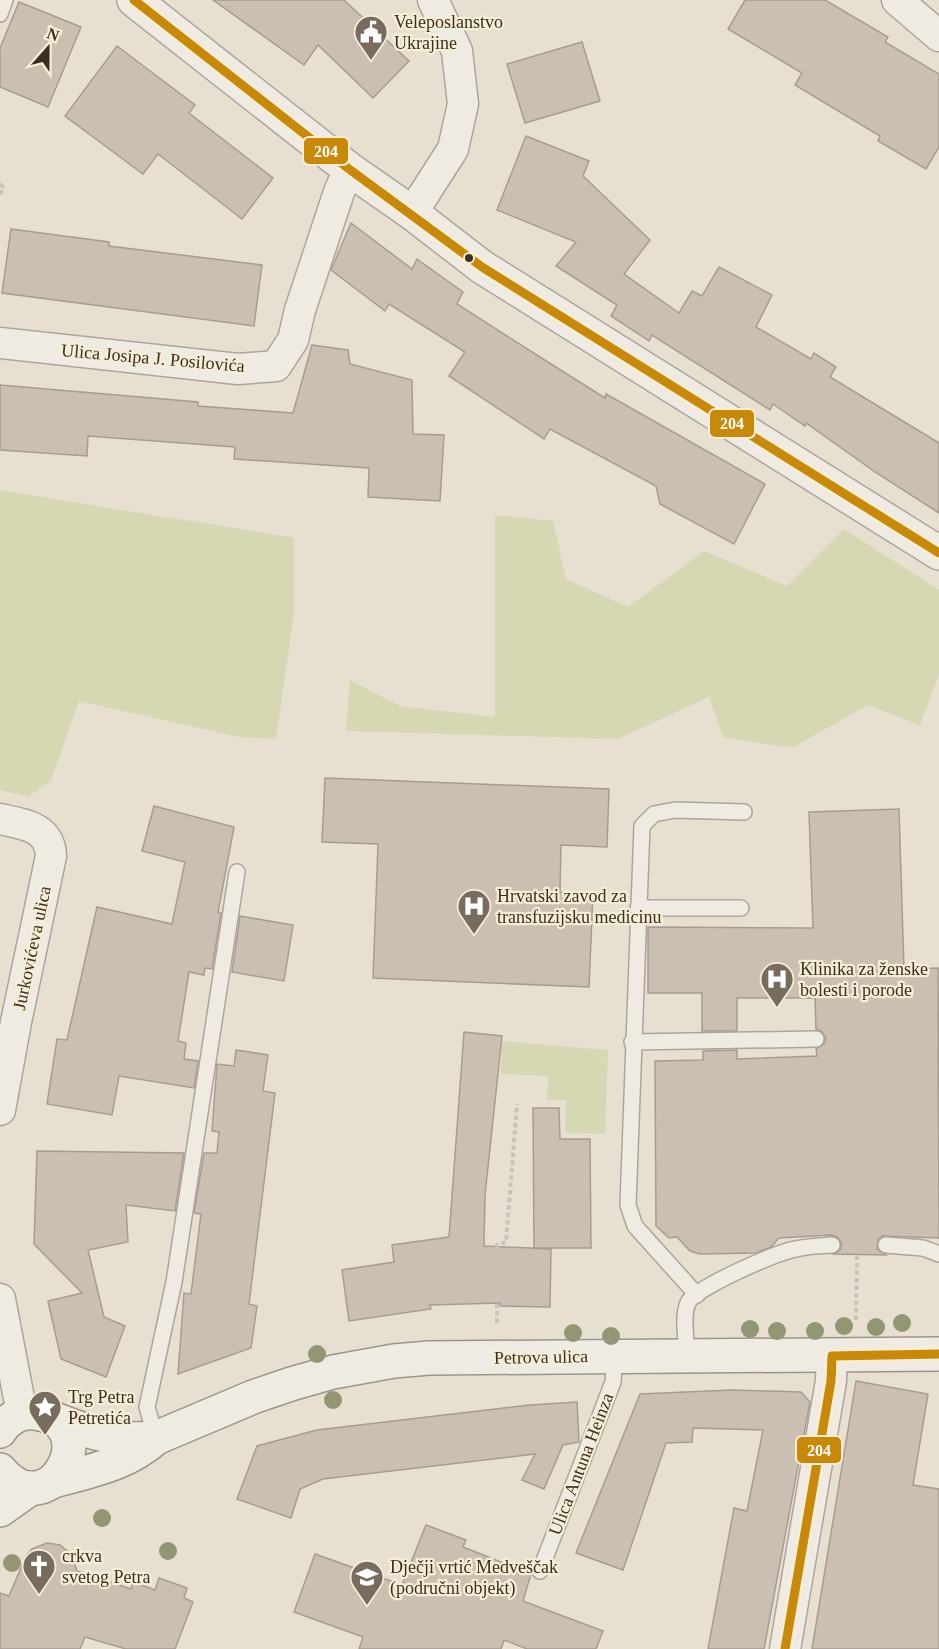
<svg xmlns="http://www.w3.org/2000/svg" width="939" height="1649" font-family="'Times New Roman',serif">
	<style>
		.green { fill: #d6d7b3 }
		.building { fill: #cbbfb2; stroke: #a89c90; stroke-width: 1.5 }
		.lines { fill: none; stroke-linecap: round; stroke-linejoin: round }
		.service-casing { stroke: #ada599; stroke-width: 18 }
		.minor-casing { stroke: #ada599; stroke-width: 33 }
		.tertiary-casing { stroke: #ada599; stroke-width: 36 }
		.secondary-casing { stroke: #9c958a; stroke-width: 36 }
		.path { stroke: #c8c2b9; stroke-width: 4; stroke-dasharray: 4.5 3; stroke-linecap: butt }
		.service { stroke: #efebe3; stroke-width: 15 }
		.minor { stroke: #efebe3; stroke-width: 30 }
		.tertiary { stroke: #efebe3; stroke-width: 33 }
		.secondary { stroke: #efebe3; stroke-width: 33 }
		.bus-1-casing { stroke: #f7eed8; stroke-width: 14 }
		.bus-1 { stroke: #c88808; stroke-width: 9 }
		.tree { fill: #929673 }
		.bus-dot { fill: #3d2e20; stroke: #f7eed8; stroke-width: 2 }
		.labels { text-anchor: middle; stroke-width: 4.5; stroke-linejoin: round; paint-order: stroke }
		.poi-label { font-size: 18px; fill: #3d2e20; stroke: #f7eed8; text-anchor: start }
		.street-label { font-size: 18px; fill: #3d2e20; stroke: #f7eed8 }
		.line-badge { stroke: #f7eed8; stroke-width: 2 }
		.badge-label { font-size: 16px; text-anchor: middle; font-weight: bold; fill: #fff }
	</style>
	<rect width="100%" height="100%" fill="#e7e0d1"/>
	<!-- green -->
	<g class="green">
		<path d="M0,490l294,48v75l-18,126 -37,-2 -160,-36 -28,79 -23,17 -28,-7z"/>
		<path d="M495,515l58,6 13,58 62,28 76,-56 83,35 57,-57 95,61v84l-19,51 -52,-20 -76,43 -69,-11 -14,-40 -91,42 -272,-8 4,-51 50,26 95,11z"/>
		<path d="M502,1041l106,9 -3,84 -40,-1 1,-33h-19l1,-24 -47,-2z"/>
	</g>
	<!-- building -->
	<g class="building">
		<path d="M213,0h131l65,61 -36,37 -55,-53 -14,20z"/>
		<path d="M745,0h80l63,37 -3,5 54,32v73l-13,22 -48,-28 2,-5 -85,-51 7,-12 -74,-44z"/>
		<path d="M19,2l62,25 -33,80 -48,-20v-39z"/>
		<path d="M582,42l18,59 -75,22 -18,-59z"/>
		<path d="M117,46l78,59 -6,8 84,65 -31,41 -84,-65 -15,20 -78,-58z"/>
		<path d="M526,136l63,25 -6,15 67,64 -26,34 55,39 13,-22 10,5 17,-29 53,28 -16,32 55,32 3,-6 22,14 -6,10 109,66v70l-64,-41 -69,-49 -1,3 -32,-22 -3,6 -118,-75 -3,6 -38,-25 6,-11 -61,-39 20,-24 -79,-32z"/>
		<path d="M351,223l61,46 5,-10 46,33 -6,12 94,60 54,34 1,-4 159,90 -31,60 -74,-40 -4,-18 -106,-57 -6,10 -95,-63 16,-24 -76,-48 -4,7 -54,-41z"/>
		<path d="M11,229l98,13v4l153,19 -8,61 -252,-33z"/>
		<path d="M312,345l36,5 2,14 62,16 1,54 31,1 -4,66 -72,-4 1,-29 -135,-9 1,-12 -147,-11 -1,20 -87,-6v-65l198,17v4l95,7z"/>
		<path d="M325,778l284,11 -2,58 -46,-2 -1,47 33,1 -4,94 -216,-9 5,-134 -56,-2z"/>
		<path d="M154,806l80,21 -16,85 3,1 -9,56 -7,-1 -1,7 -15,-3 -11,69 8,2 -2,16 14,2 -4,27 -75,-12 -7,39 -65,-11 10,-65 10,1 30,-133 75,17 13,-62 -43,-11z"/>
		<path d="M899,809l5,160 34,-1 1,270 -57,-2 -4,4 -1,9 9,6 -52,-1 6,-4 2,-6 -5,-7 -6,-2 -52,3 -8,9 -15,6 -56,1 -10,-3 -13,-14 -8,1 -13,-12 -1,-165 48,-1v-9l34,-1v9l80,-3 -1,-7 8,-5 2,-6 -5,-7 -5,-2 -1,-31h-78v33h-35v-38h-54v-66l165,1 -4,-116z"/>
		<path d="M240,916l53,9 -9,56 -52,-9z"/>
		<path d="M464,1032l38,4 -17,159 -1,51 67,3 -1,58 -50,-1v-3l-70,2 1,4 -82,12 -7,-51 52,-8 -2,-17 57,-8z"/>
		<path d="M236,1050l32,5 -5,36 12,2 -26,211 8,2 -6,42 -73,26 6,-81 7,1 10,-80 -7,-1 10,-60h13l2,-21 -7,-1 5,-67 17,2z"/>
		<path d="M533,1108h26l1,31h30l1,109h-57z"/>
		<path d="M37,1151l147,2 -9,58 -49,-6 2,37 -40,8 16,67 21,9 -19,51 -45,-18 -13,-58 34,-8 -48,-49z"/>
		<path d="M856,1381l72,13 -15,91 26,4v160h-127z"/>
		<path d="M732,1390l69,2 9,10 -46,247h-56l26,-141 13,3 16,-81 -70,-2 -1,14 -26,1 -43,127 -47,-17 64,-159z"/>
		<path d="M577,1402l2,40 -16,3 -19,44 -22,-9 13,-26 -212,25 -23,10 -9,29 -54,-19 20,-53 60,-16 213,-25z"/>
		<path d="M426,1525l40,15 -3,7 68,27 -8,27 80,30 -7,18h-69l-23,-9 -3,9h-142l4,-12 -69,-25 21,-58 87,31z"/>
		<path d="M47,1543l13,2 11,9 6,17 54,18 2,-7 22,8 4,-12 28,10 -3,10 9,4 -18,47h-49l-41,-12 -5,12h-80v-56l9,3 17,-40 6,-7z"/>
	</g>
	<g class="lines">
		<defs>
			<g id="service">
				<path d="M0,14l5,-14"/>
				<path d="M638,908h103"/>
				<path d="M632,1042l184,-3"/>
				<path d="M886,1245l37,3 16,6"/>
				<path d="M697,1295l-62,-69 -7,-21 14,-379 12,-12 21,-4 69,2"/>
				<path d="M687,1356c0,-15 -6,-42 2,-55 9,-14 88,-49 107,-52 12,-3 24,-3 36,-4"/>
				<path d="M156,1438l-9,-31 27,-125 63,-410"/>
				<path d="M540,1571l73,-189 2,-26"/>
			</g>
			<g id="minor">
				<path d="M897,0l42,36"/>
				<path d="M412,213l41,-64 10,-45 -6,-53 -24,-51"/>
				<path d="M0,343l238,26 38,-3 17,-26 7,-30 39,-118 10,-23"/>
				<path d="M0,819c24,5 50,8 51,37l-35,166 -16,88"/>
				<path d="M0,1299l22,115"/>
				<path d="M785,1649l46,-268 1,-25"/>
			</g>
			<path id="tertiary" d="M134,0l215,169 63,44 70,54 457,286"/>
			<g id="secondary">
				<path d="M52,1418c34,14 67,24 104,20l97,-41 38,-13 42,-12 61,-11 35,-3 510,-4"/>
				<path d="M0,1431c7,-12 21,-20 35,-18 71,8 16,118 -35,57"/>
				<path d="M54,1481c36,-10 74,-17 102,-43"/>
				<path d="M0,1510l31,-22"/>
			</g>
		</defs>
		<!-- service casing -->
		<use href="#service" class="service-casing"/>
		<!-- minor casing -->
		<use href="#minor" class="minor-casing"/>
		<!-- tertiary casing -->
		<use href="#tertiary" class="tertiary-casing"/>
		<!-- secondary casing -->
		<use href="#secondary" class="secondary-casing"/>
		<!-- path -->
		<g class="path">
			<path d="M0,184l3,3 -3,9"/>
			<path d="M856,1320l1,-65"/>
			<path d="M497,1323v-78l9,-3 11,-138"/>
		</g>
		<!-- service -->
		<use href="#service" class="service"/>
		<!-- minor -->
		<use href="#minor" class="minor"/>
		<!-- tertiary -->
		<use href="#tertiary" class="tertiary"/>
		<!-- secondary -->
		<use href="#secondary" class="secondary"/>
		<defs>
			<g id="bus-1">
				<path d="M134,0l215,169 133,98 457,286"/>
				<path d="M785,1649l46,-268 1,-25 107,-2"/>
			</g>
		</defs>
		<!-- bus-1 casing -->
		<use href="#bus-1" class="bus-1-casing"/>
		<!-- bus-1 -->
		<use href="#bus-1" class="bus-1"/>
	</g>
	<!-- trees -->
	<g class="tree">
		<circle cx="902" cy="1323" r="9"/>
		<circle cx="844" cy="1326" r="9"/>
		<circle cx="876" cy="1327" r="9"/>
		<circle cx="750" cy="1329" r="9"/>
		<circle cx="777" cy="1331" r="9"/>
		<circle cx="815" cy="1331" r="9"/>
		<circle cx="573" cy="1333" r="9"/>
		<circle cx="611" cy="1336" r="9"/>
		<circle cx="317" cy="1354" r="9"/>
		<circle cx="333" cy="1400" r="9"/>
		<circle cx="102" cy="1518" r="9"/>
		<circle cx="168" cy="1551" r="9"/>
		<circle cx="12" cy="1563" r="9"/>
	</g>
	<!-- icons -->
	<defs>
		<symbol id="civic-pin" viewBox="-11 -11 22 30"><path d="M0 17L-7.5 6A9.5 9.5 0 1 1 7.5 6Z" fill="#786c5e" stroke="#f7eed8"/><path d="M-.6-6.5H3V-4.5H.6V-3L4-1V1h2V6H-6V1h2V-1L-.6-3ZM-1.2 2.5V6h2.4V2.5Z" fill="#fff"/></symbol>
		<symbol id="hospital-pin" viewBox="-11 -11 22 30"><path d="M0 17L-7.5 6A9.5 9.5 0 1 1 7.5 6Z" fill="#786c5e" stroke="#f7eed8"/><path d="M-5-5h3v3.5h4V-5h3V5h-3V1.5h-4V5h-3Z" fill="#fff"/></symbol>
		<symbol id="sight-pin" viewBox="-11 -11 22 30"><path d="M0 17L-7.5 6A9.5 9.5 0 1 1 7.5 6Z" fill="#786c5e" stroke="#f7eed8"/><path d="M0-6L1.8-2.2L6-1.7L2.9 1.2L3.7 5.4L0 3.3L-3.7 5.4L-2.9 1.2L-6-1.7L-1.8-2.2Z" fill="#fff"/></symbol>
		<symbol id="church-pin" viewBox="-11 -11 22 30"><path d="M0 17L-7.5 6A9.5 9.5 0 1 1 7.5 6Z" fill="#786c5e" stroke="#f7eed8"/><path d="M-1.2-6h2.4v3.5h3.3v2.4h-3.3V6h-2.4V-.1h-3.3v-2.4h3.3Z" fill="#fff"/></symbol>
		<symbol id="school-pin" viewBox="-11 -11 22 30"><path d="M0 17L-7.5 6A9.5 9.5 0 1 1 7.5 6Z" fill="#786c5e" stroke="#f7eed8"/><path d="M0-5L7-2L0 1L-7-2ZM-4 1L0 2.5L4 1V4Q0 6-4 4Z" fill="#fff"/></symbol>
	</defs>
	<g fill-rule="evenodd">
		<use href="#civic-pin" x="352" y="13" width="38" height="52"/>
		<use href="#hospital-pin" x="455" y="887" width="38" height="52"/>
		<use href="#hospital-pin" x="758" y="960" width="38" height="52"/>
		<use href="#sight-pin" x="26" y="1388" width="38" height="52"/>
		<use href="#church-pin" x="20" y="1547" width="38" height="52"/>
		<use href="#school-pin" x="348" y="1558" width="38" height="52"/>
	</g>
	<!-- markers -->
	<circle class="bus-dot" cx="469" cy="258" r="5"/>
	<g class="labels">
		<!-- poi labels -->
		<g class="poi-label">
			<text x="394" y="28">Veleposlanstvo<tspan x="394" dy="21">Ukrajine</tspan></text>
			<text x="497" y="902">Hrvatski zavod za<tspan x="497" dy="21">transfuzijsku medicinu</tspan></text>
			<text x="800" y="975">Klinika za ženske<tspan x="800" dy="21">bolesti i porode</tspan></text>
			<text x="68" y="1403">Trg Petra<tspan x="68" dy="21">Petretića</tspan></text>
			<text x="62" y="1562">crkva<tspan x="62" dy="21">svetog Petra</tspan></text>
			<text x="390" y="1573">Dječji vrtić Medveščak<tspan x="390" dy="21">(područni objekt)</tspan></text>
		</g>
		<!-- street labels -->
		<g class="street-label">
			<text transform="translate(153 358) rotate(5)" y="6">Ulica Josipa J. Posilovića</text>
			<text transform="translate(32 948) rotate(-78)" y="6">Jurkovićeva ulica</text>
			<text transform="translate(541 1357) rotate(-1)" y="6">Petrova ulica</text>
			<text transform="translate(581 1464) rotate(-69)" y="6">Ulica Antuna Heinza</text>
		</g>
	</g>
	<g class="line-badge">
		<rect x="303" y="137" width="46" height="28" rx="6" fill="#c88808"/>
		<rect x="709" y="409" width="46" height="29" rx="6" fill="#c88808"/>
		<rect x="796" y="1436" width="46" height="28" rx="6" fill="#c88808"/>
	</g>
	<g class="badge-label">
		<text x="326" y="157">204</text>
		<text x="732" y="429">204</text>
		<text x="819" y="1456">204</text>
	</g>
	<!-- north arrow -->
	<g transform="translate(48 48) rotate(21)" stroke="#f7eed8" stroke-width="4.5" paint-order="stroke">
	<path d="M0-4.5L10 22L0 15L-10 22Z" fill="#3d2e20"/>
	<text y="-9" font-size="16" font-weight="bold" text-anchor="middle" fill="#3d2e20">N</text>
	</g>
</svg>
